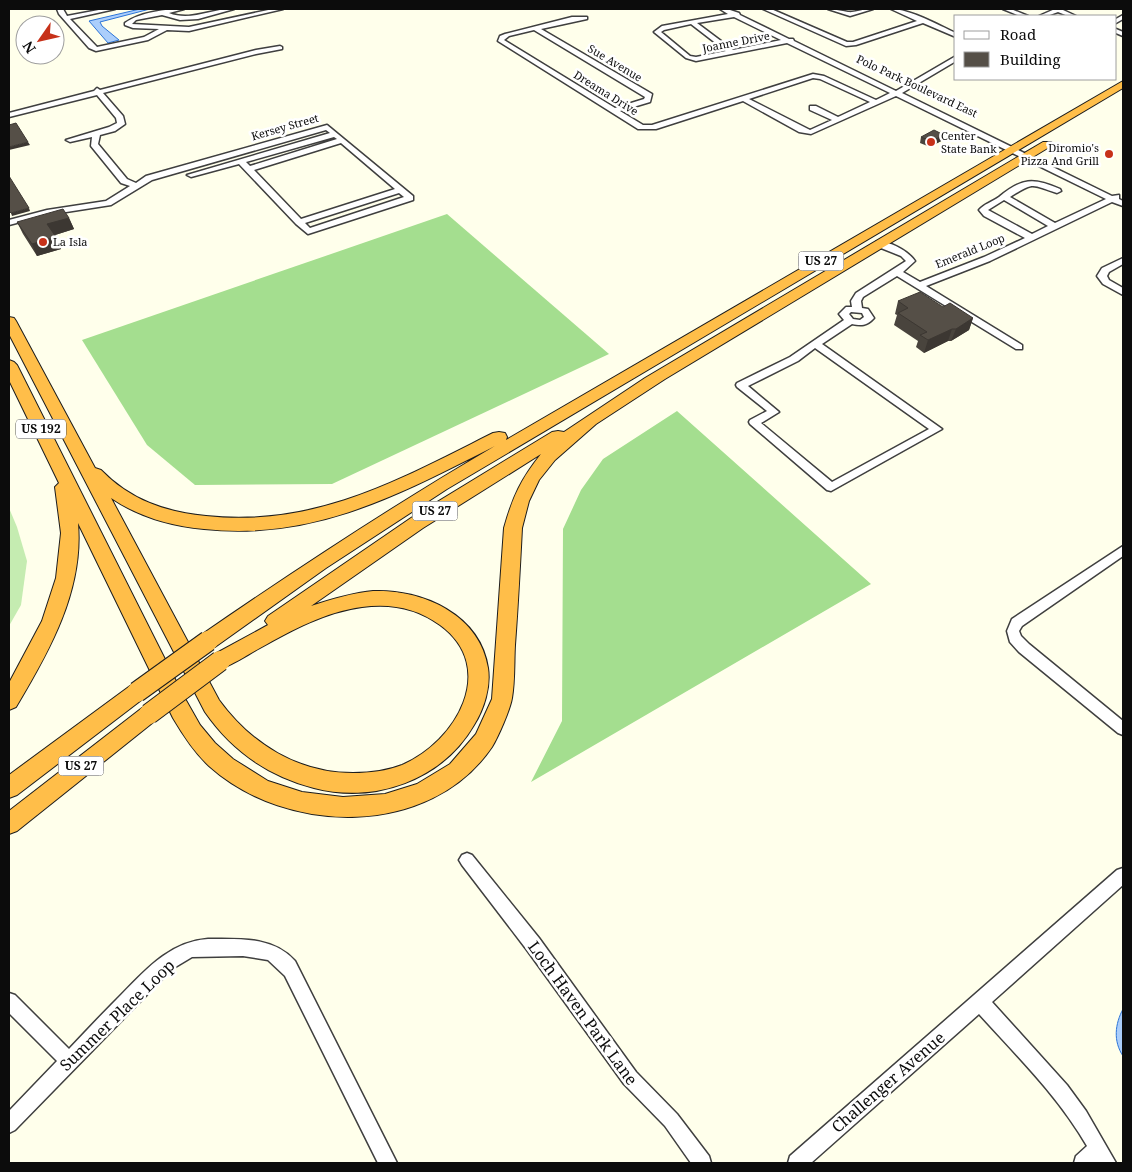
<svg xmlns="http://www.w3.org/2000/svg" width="1132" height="1172" font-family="'Noto Serif',serif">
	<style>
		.green { fill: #c5ecb1 }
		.forest { fill: #a4de8f }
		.water { fill: #abcefb; stroke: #2c74d8 }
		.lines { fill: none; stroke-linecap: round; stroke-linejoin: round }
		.minor-casing { stroke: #3f3f3f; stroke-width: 3 }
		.highway-casing { stroke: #1d1d1d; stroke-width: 2 }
		.minor { fill: #fff; fill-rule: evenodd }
		.highway { fill: #ffbe49; fill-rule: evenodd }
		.highway-bridge-casing { stroke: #1d1d1d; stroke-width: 22; stroke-linecap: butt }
		.highway-bridge { stroke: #ffbe49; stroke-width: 20 }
		.wall { fill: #49443d }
		.shaded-wall { fill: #3c3732 }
		.building { fill: #554f47; stroke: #3c3732 }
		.poi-dot { fill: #c73119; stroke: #fff; stroke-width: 2 }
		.labels { text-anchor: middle; stroke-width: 5; stroke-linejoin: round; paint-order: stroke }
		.far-street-label { font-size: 11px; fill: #0c0c0c; stroke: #fff }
		.far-poi-label { font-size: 11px; fill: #0c0c0c; stroke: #fff; text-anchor: start }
		.shield { fill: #fff; stroke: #555; stroke-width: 1 }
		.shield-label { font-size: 12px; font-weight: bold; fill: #0c0c0c }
		.near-street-label { font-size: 16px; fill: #0c0c0c; stroke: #fff }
	</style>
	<rect width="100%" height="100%" fill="#ffffeb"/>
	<!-- green -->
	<path class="green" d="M9,508l8,19 10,34 -6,44 -12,21z"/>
	<!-- forest -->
	<g class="forest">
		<path d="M447,214l162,140 -277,130 -137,1 -48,-40 -65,-105z"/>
		<path d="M677,411l194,173 -340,198 31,-61 1,-192 18,-39 22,-31z"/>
	</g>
	<!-- water -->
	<g class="water">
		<path d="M140,9h10l-50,13 2,4 17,14 -11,3 -19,-22z"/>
		<path d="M1123,1009v47c-10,-15 -8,-32 0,-47z"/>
	</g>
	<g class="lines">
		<defs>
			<g id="minor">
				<path d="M57,9h6l4,7 37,-7h11l-45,10 27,28 47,-10 15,-8 -26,-1 -8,-3v-2c15,-11 41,-14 59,-14l-15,4c22,9 43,-5 65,-4l-36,10 -18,1 -18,-5 -26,5 -4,4 57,3 84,-18h10l-94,22 -22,-1 -19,10 -52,11 -7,-3 -30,-34z"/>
				<path d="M720,9h7l12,4 1,2 49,24h4l1,2 102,50 60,-35v5l-54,32 210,103 7,-1v4l4,2v5l-11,-4 -122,59 -64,25 96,59v4h-6l-119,-73 -34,21 -2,4 1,7 6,1 6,9c-7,8 -13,8 -22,6l-30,20 120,85 -111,62 -4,-1 -77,-66 -1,-2 1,-2 17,-9 -30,-24 -1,-2 1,-2 53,-26 54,-37 -5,-6 7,-7h6l-1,-6 5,-8 50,-32 -5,-5 -25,-10v-4c13,-2 32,9 39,19l-12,11 17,10 64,-25 41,-19 -41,-22 -5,-6c5,-6 13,-8 20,-13 23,-19 34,-20 61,-8l1,2 -4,2c-26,-8 -22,-12 -47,4l45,26 51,-24 -210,-103 -85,38 -12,-2 -56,-31 -87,28h-18l-140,-88 2,-5 5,-2 67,-17h15v2l-46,10 111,65 -2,8 -30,9 23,14h9l161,-51 11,2 52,24 14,-7 -103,-50 -91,18 -10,-3 -32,-26 8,-6 66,-12zM734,17l47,23 -48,10 -36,-27zM691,24l35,27 -30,6 -6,-1 -29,-24 3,-2zM534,30l111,67 -1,2 -29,9 -111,-68 5,-4zM813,78l7,1 50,23 -32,15 -22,-11h-6v4l22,10 -22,10 -61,-31zM1004,200l44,26 -16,8 -44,-24zM851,312l11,1 2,4 -4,3 -7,-1 -4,-5zM815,348l114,81 -97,53 -71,-59 18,-11 -31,-26 50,-25z"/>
				<path d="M763,9h8l76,33h6l64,-21 -26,-12c19,0 47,16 65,24v4l-33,-14 -67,22 -10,1z"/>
				<path d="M828,9c7,0 13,2 20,3 8,1 17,-4 25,-3l-23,7z"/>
				<path d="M1003,9h8l17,7h-8z"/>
				<path d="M1055,9h9l-1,1 13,6h-8l-10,-4 -11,4h-8z"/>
				<path d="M1123,15v4l-7,4v-4z"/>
				<path d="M1116,29l7,3v4l-7,-3z"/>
				<path d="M280,46l2,1v2l-26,5 -153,39 20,23 2,8 -10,7 -15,4 -2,9 29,35 9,4 10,-7 181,-51 86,71v4l-105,34 -12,-10 -57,-60 -48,13 -4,-2 143,-42 -4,-3 -174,50 -41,25 -64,10 -38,10v-5l38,-10 59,-9 24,-15 -9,-3 -30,-37 1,-9 -22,5 -4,-2 43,-13 8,-4 -1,-5 -19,-23 -88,22v-4l85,-22 3,-3 3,2 156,-40zM334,137l3,2 -87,27 -4,-4zM341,143l54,46 -94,30 -47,-49zM399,193l5,4 -94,31 -5,-5z"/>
				<path d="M1123,258v6l-14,8 -2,4 2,4 14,8v7l-20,-11 -6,-8 5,-8z"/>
				<path d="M1123,546v10l-101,70 -3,5 2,5 8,8 94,77v14l-5,-2 -99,-81 -9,-10 -3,-11 5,-12z"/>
				<path d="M467,853l5,2 67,83 97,134 41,42 32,42 2,7h-20l-26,-37 -41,-42 -97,-134 -65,-85 -3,-5 3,-5z"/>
				<path d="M1123,868v17l-131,117 75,83 19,26 30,52h-42l2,-7 11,-10c-29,-50 -70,-90 -108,-132l-168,149h-23l2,-7 327,-286z"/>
				<path d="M208,939c30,0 65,-3 87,22l102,202h-19l-93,-187 -17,-16 -25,-4 -51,1 -20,12 -157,161 -6,3v-22l48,-50 -48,-48v-20l6,2 54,54c16,-17 32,-34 48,-50 27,-27 51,-57 91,-60z"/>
			</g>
			<g id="highway">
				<path d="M1123,81v7l-676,401 -121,79 -111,79 -7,2 -7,-2 -3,-6 3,-6c96,-66 193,-130 294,-189 -95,48 -181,95 -291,83 -33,-3 -65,-12 -93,-31l108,202c32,44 79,73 134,73 16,0 34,-2 49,-8 54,-23 97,-97 38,-140 -23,-17 -50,-22 -78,-18 -37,5 -70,23 -102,41 -13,7 -26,16 -40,21l-7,-2 -3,-6 3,-6 55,-30 -3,-4 3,-5 143,-98 141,-86 6,-1 6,1 81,-54 398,-236h8l2,2 -2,2 -386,233 -69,45 -41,36 -16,20 -10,21 -7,27c-2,39 -4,78 -7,117 -1,17 0,36 -3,53 -2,12 -14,39 -20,49 -62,91 -205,89 -283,19 -15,-14 -26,-31 -36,-48l-95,-195c6,67 -29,129 -62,184l-7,3v-27l33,-62 14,-43 5,-45 -6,-46 4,-4 -50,-103v-20l5,2 3,3 166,330 17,30 15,18 18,16 35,22 34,11 41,5 42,-3 32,-10 33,-20 26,-30 16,-35 12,-171c9,-32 17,-49 37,-74l-118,74 -112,78c21,-7 41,-13 62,-15 50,-2 107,24 115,77 3,19 -4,41 -14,57 -32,55 -99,79 -160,63 -46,-12 -82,-37 -109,-76l-196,-378v-17l5,1 2,3 79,147 6,2c29,30 64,42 105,46 109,12 193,-36 287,-83l6,-1 6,1 2,4 -1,3z"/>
				<path d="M137,683l7,3 3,6 -3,6 -127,97 -8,3v-23l121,-89z"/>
				<path d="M149,705l7,3 3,6 -3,6 -139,111 -8,3v-23l133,-103z"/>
			</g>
		</defs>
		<!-- minor casing -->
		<use href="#minor" class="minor-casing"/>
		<!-- highway casing -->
		<use href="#highway" class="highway-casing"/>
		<!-- minor -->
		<use href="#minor" class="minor"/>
		<!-- highway -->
		<use href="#highway" class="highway"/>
		<defs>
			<g id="highway-bridge">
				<path d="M137,692l71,-51"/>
				<path d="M149,714l71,-53"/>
			</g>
		</defs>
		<!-- highway-bridge casing -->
		<use href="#highway-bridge" class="highway-bridge-casing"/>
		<!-- highway-bridge -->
		<use href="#highway-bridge" class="highway-bridge"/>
	</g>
	<!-- wall -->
	<g class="wall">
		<path d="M921,137l22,3 -13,7 -10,-4z"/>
		<path d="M69,218l5,11 -19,6 6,14 -24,7 -14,-22 -6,-12z"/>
		<path d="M898,301l45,6 30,11 -4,12 -18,11h-3l-24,12 -8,-6 2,-6 -24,-16 3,-10 -2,-1z"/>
	</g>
	<!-- shaded-wall -->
	<g class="shaded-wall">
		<path d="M944,135l-1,5 -13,7 1,-6z"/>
		<path d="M28,142l2,3 -21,5v-3z"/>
		<path d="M29,208l1,3 -18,5 -1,-3z"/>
		<path d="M69,218l5,11 -22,7 -5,-12z"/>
		<path d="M56,237l5,12 -24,7 -5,-12z"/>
		<path d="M973,318l-4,12 -18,11 5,-12z"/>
		<path d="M952,329l-4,12 -24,12 4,-13z"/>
	</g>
	<!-- building -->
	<g class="building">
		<path d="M16,123l12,19 -19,5v-22z"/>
		<path d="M934,130l10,5 -13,6 -10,-4z"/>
		<path d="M9,176l20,32 -18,5 -2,-2z"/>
		<path d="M63,209l6,9 -22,6 9,13 -24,7 -15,-22z"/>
		<path d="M920,292l23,15 7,-4 23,15 -17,11h-4l-24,11 -8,-5 7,-3 -29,-19 10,-5 -10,-7z"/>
	</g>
	<!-- markers -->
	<g class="poi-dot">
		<circle cx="931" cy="142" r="5"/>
		<circle cx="1109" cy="154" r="5"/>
		<circle cx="43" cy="242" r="5"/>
	</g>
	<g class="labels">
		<!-- far-street labels -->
		<g class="far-street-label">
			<text transform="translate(736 42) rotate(-11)" y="4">Joanne Drive</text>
			<text transform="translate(615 63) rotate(31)" y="4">Sue Avenue</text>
			<text transform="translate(917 86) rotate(25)" y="4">Polo Park Boulevard East</text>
			<text transform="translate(606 93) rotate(32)" y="4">Dreama Drive</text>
			<text transform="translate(285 127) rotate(-16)" y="4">Kersey Street</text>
			<text transform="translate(970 251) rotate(-22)" y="4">Emerald Loop</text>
		</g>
		<!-- far-poi labels -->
		<g class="far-poi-label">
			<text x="941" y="140">Center<tspan x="941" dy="13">State Bank</tspan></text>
			<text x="1099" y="152" text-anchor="end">Diromio's<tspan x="1099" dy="13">Pizza And Grill</tspan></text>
			<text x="53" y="246">La Isla</text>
		</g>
		<!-- shield labels -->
		<g class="shield">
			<rect x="798.5" y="251.5" width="45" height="19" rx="4"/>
			<rect x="16" y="419.5" width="50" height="19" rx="4"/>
			<rect x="412.5" y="501.5" width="45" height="19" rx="4"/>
			<rect x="58.5" y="756.5" width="45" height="19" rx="4"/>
		</g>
		<g class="shield-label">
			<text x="821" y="265">US 27</text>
			<text x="41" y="433">US 192</text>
			<text x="435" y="515">US 27</text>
			<text x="81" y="770">US 27</text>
		</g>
		<!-- near-street labels -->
		<g class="near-street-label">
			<text transform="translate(583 1013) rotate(54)" y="6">Loch Haven Park Lane</text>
			<text transform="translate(117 1015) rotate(-44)" y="6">Summer Place Loop</text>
			<text transform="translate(888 1082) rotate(-41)" y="6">Challenger Avenue</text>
		</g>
	</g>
	<!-- border -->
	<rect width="1132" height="1172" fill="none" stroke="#0c0c0c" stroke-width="20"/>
	<!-- legend -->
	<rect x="954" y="15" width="162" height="65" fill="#ffffff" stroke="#9e9e9e"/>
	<rect x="964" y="31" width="25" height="8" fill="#ffffff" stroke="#9e9e9e"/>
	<text x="1000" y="40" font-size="15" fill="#0c0c0c">Road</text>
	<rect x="964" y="52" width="25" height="15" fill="#554f47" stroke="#9e9e9e"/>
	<text x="1000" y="65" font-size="15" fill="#0c0c0c">Building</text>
	<!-- north arrow -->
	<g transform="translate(40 40) rotate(236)"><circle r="24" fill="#ffffff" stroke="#9e9e9e"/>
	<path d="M0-4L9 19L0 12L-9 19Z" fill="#c73119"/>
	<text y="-8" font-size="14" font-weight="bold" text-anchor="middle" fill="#0c0c0c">N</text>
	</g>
</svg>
